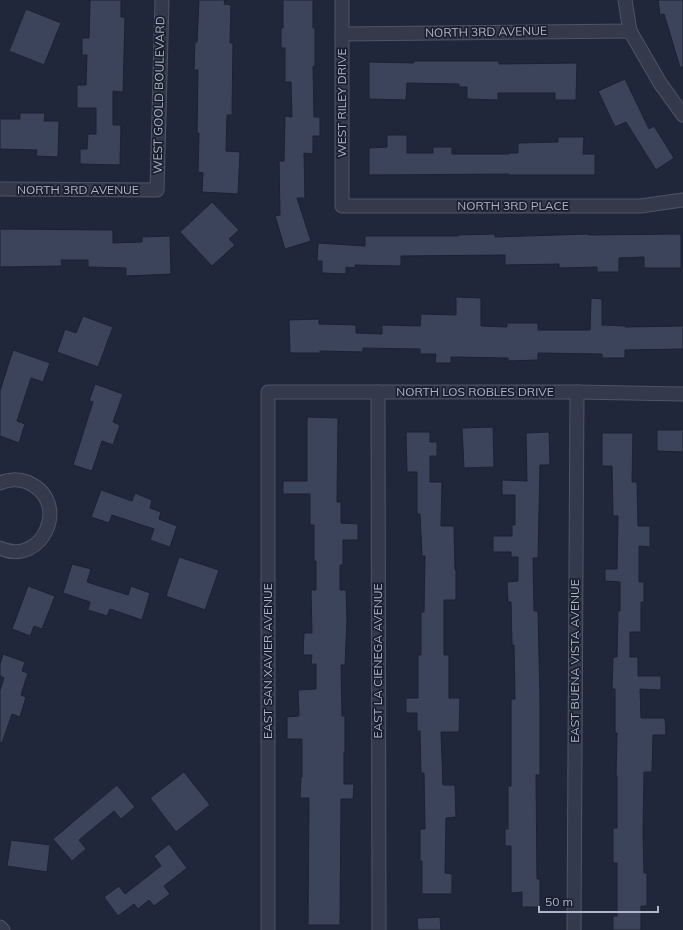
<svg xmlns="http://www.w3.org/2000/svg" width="683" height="930" font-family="Mulish,sans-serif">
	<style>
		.building { fill: #3c445b; stroke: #1c2132 }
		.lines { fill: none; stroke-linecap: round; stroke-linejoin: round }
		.minor-casing { stroke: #4f5466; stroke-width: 15 }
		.minor { stroke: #343a4c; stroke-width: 13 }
		.labels { text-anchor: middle; stroke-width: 3.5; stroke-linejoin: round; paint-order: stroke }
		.street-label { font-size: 12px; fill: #afb4c8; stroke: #1a1f30 }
	</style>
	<rect width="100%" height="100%" fill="#20273b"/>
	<!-- building -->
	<g class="building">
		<path d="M90,0h31v17h4l-2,75 -10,-1v34h8l-1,40 -40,-1v-15h7l1,-15h8v-26h-19v-23h9l1,-30h-5v-17h7z"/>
		<path d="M199,0h26l-1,4 7,1 -1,38h3l-1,72h-5l-1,36 14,1 -2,42 -36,-2 1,-19 -5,-1 1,-39h-2l1,-63h-4l1,-28h2z"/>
		<path d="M283,0h30v28h2v38h-2l1,51h6v19h-7v18l-9,-1 1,45h-8l14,43 -26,8 -10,-33 5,-1 -1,-54h5l1,-45 7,1 -1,-35h-6v-34h-4v-20h2z"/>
		<path d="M658,0h25v67h-3l-16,-53 -4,1z"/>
		<path d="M26,9l35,14 -17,42 -35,-14z"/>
		<path d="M414,61h85v3l78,-1 -1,37h-21v-7h-57v7l-31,-1v-12h-8v-3l-52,-1 -1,17 -37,-1v-37l45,1z"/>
		<path d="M625,79l24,50 5,-3 20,32 -18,12 -30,-48 -11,5 -17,-36z"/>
		<path d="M20,113h25l-1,8h15l-1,36 -22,-1 1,-6 -37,-1v-30h20z"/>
		<path d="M387,135h20v18h26v-6h19v7h57v-1h9v-10l40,-1v-5h26l-1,17h12v21h-86v-1l-140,1v-27l18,-1z"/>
		<path d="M212,202l27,28 -10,9 6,6 -23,21 -32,-34z"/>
		<path d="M0,229l113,1v13l29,-1v-5l28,-1 1,38 -45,2v-8l-38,-1v-7h-27l1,6 -62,1z"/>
		<path d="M495,234v3l93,-3v1l93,-1v34h-37v-11l-25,1v14h-22v-5l-38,1v-4l-54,1v-10l-104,1v10l-46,-1v3l-9,-1v7l-24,-1v-12h-5l1,-18 47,3v-10h93v-1z"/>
		<path d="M456,297l25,1v28l26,1v-4h31v7h52l1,-32 11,1v26l23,1v1l58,-1v23l-58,1v8h-23v-4l-64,-1v7l-30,1v-3l-57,-1v6h-16l1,-9h-16v-5l-57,-1v4l-43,-1v2h-30l-1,-33 30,-1v5l37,1v8l26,1v-9l38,1 1,-12 35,1z"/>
		<path d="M83,316l30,11 -15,40 -41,-15 8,-23 11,4z"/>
		<path d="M13,350l37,13 -7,19 -12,-4 -14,43 8,3 -6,19 -19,-7v-45z"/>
		<path d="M95,384l28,10 -10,28 7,3 -7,20 -11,-4 -10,30 -19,-6 20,-63 -4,-1z"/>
		<path d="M307,417l31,1 -1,84h4v21l17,1v16h-15v25h-3v25h6l1,30 -2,45h-4l1,51h3v36h-1v32h10l-1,15h-12l-1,126h-32l1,-127h-9l1,-21h1v-38h-15v-22l12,-1 -1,-26 18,-1v-25h-5l1,-9h-9l1,-22h8l-1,-43h5v-29h-2v-36h-4v-31h-27v-13h24z"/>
		<path d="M493,427l1,40 -30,1 -2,-40z"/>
		<path d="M657,430h26v22l-26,-1z"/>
		<path d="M406,432h24v10h7v14h-7v26h12l-1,44h13l1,44h1v30h-12v55h5v43h11l-1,34h-18l2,53h12l1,32 -10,1 -1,55 7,1v20h-30v-33h-2v-32h5l-1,-56h-3l-1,-42h-3v-18h-11v-15h12v-43h3v-43h3l1,-56h-3l-2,-42h-3v-42h-10z"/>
		<path d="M549,432l1,33h-10l-2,93h-5l1,53h4l2,88v76h-4l1,104h3v28h-18v-15l-11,1v-47h-6v-17h3v-43h3v-87h4l-1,-54h-2l-1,-43h-3l-1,-20 11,-1v-24h-7v-5h-18v-16h19v-11h3v-30h-13v-15l25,1 -1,-48z"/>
		<path d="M602,433h31l-1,49h5l1,44h12v21l-11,-1v36h5v20h-3v30h-11v25h8v19h23v14l-21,-1 1,29h24l1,17h-13l-1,37h-8l-1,60 1,41h3v33h-6v24h-28v-14h4v-53h-4v-35h4v-52h-1l1,-43h-2v-44h-3l1,-32h4l1,-46h2v-29l-15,-1v-12h12l1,-53h-5l-1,-50h-10z"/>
		<path d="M101,490l31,11 3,-8 17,7 -2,8 11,4 -2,7 18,7 -7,21 -20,-7 4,-11 -42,-14 -3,8 -18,-6z"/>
		<path d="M179,557l40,13 -14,40 -39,-14z"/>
		<path d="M72,564l19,5 -4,13 41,13 3,-9 19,7 -8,27 -32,-11 -3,7 -19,-6 2,-8 -27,-9z"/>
		<path d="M28,586l27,10 -13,33 -8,-3 -4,10 -18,-7z"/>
		<path d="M3,654l22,8 -3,9 6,2 -7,22 5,2 -6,20 -8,-3 -10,29h-2v-53l4,-12 -4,-2v-12z"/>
		<path d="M184,772l26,33 -34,27 -26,-34z"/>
		<path d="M117,785l18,22 -14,12 -7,-8 -35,29 7,9 -14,12 -19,-22z"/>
		<path d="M11,840l39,5 -3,27 -40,-6z"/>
		<path d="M169,844l18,24 -23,18 6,8 -16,12 -5,-6 -11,9 -4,-5 -16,12 -14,-19 15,-11 6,8 36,-28 -7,-10z"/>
		<path d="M440,917l1,13h-23l-1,-12z"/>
	</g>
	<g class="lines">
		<defs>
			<g id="minor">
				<path d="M342,0v206h299l42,-6"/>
				<path d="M625,0l5,31 30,52 23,32"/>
				<path d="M342,34l288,-3"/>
				<path d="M0,189l157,1 5,-190"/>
				<path d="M378,392l1,538"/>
				<path d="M0,483c8,-4 19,-4 27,-1 46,19 15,86 -27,66"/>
				<path d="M0,927l3,3"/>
				<path d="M268,930v-538h309l106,2"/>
				<path d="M574,930l3,-538"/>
			</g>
		</defs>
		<!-- minor casing -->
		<use href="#minor" class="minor-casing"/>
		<!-- minor -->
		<use href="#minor" class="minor"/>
	</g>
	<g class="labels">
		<!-- street labels -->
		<g class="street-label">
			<text transform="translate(486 32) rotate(-1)" y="4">NORTH 3RD AVENUE</text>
			<text transform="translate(159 95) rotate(-89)" y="4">WEST GOOLD BOULEVARD</text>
			<text transform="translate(342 103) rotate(-90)" y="4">WEST RILEY DRIVE</text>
			<text x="78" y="194">NORTH 3RD AVENUE</text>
			<text x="513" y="210">NORTH 3RD PLACE</text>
			<text x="475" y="396">NORTH LOS ROBLES DRIVE</text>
			<text transform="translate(268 661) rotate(-90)" y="4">EAST SAN XAVIER AVENUE</text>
			<text transform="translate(378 661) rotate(-90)" y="4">EAST LA CIENEGA AVENUE</text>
			<text transform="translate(575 661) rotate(-90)" y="4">EAST BUENA VISTA AVENUE</text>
		</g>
	</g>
	<!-- scale -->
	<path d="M539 906v6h119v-6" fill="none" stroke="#afb4c8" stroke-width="2"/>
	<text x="545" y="906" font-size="12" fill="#afb4c8" stroke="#1a1f30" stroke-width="3" paint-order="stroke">50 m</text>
</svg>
